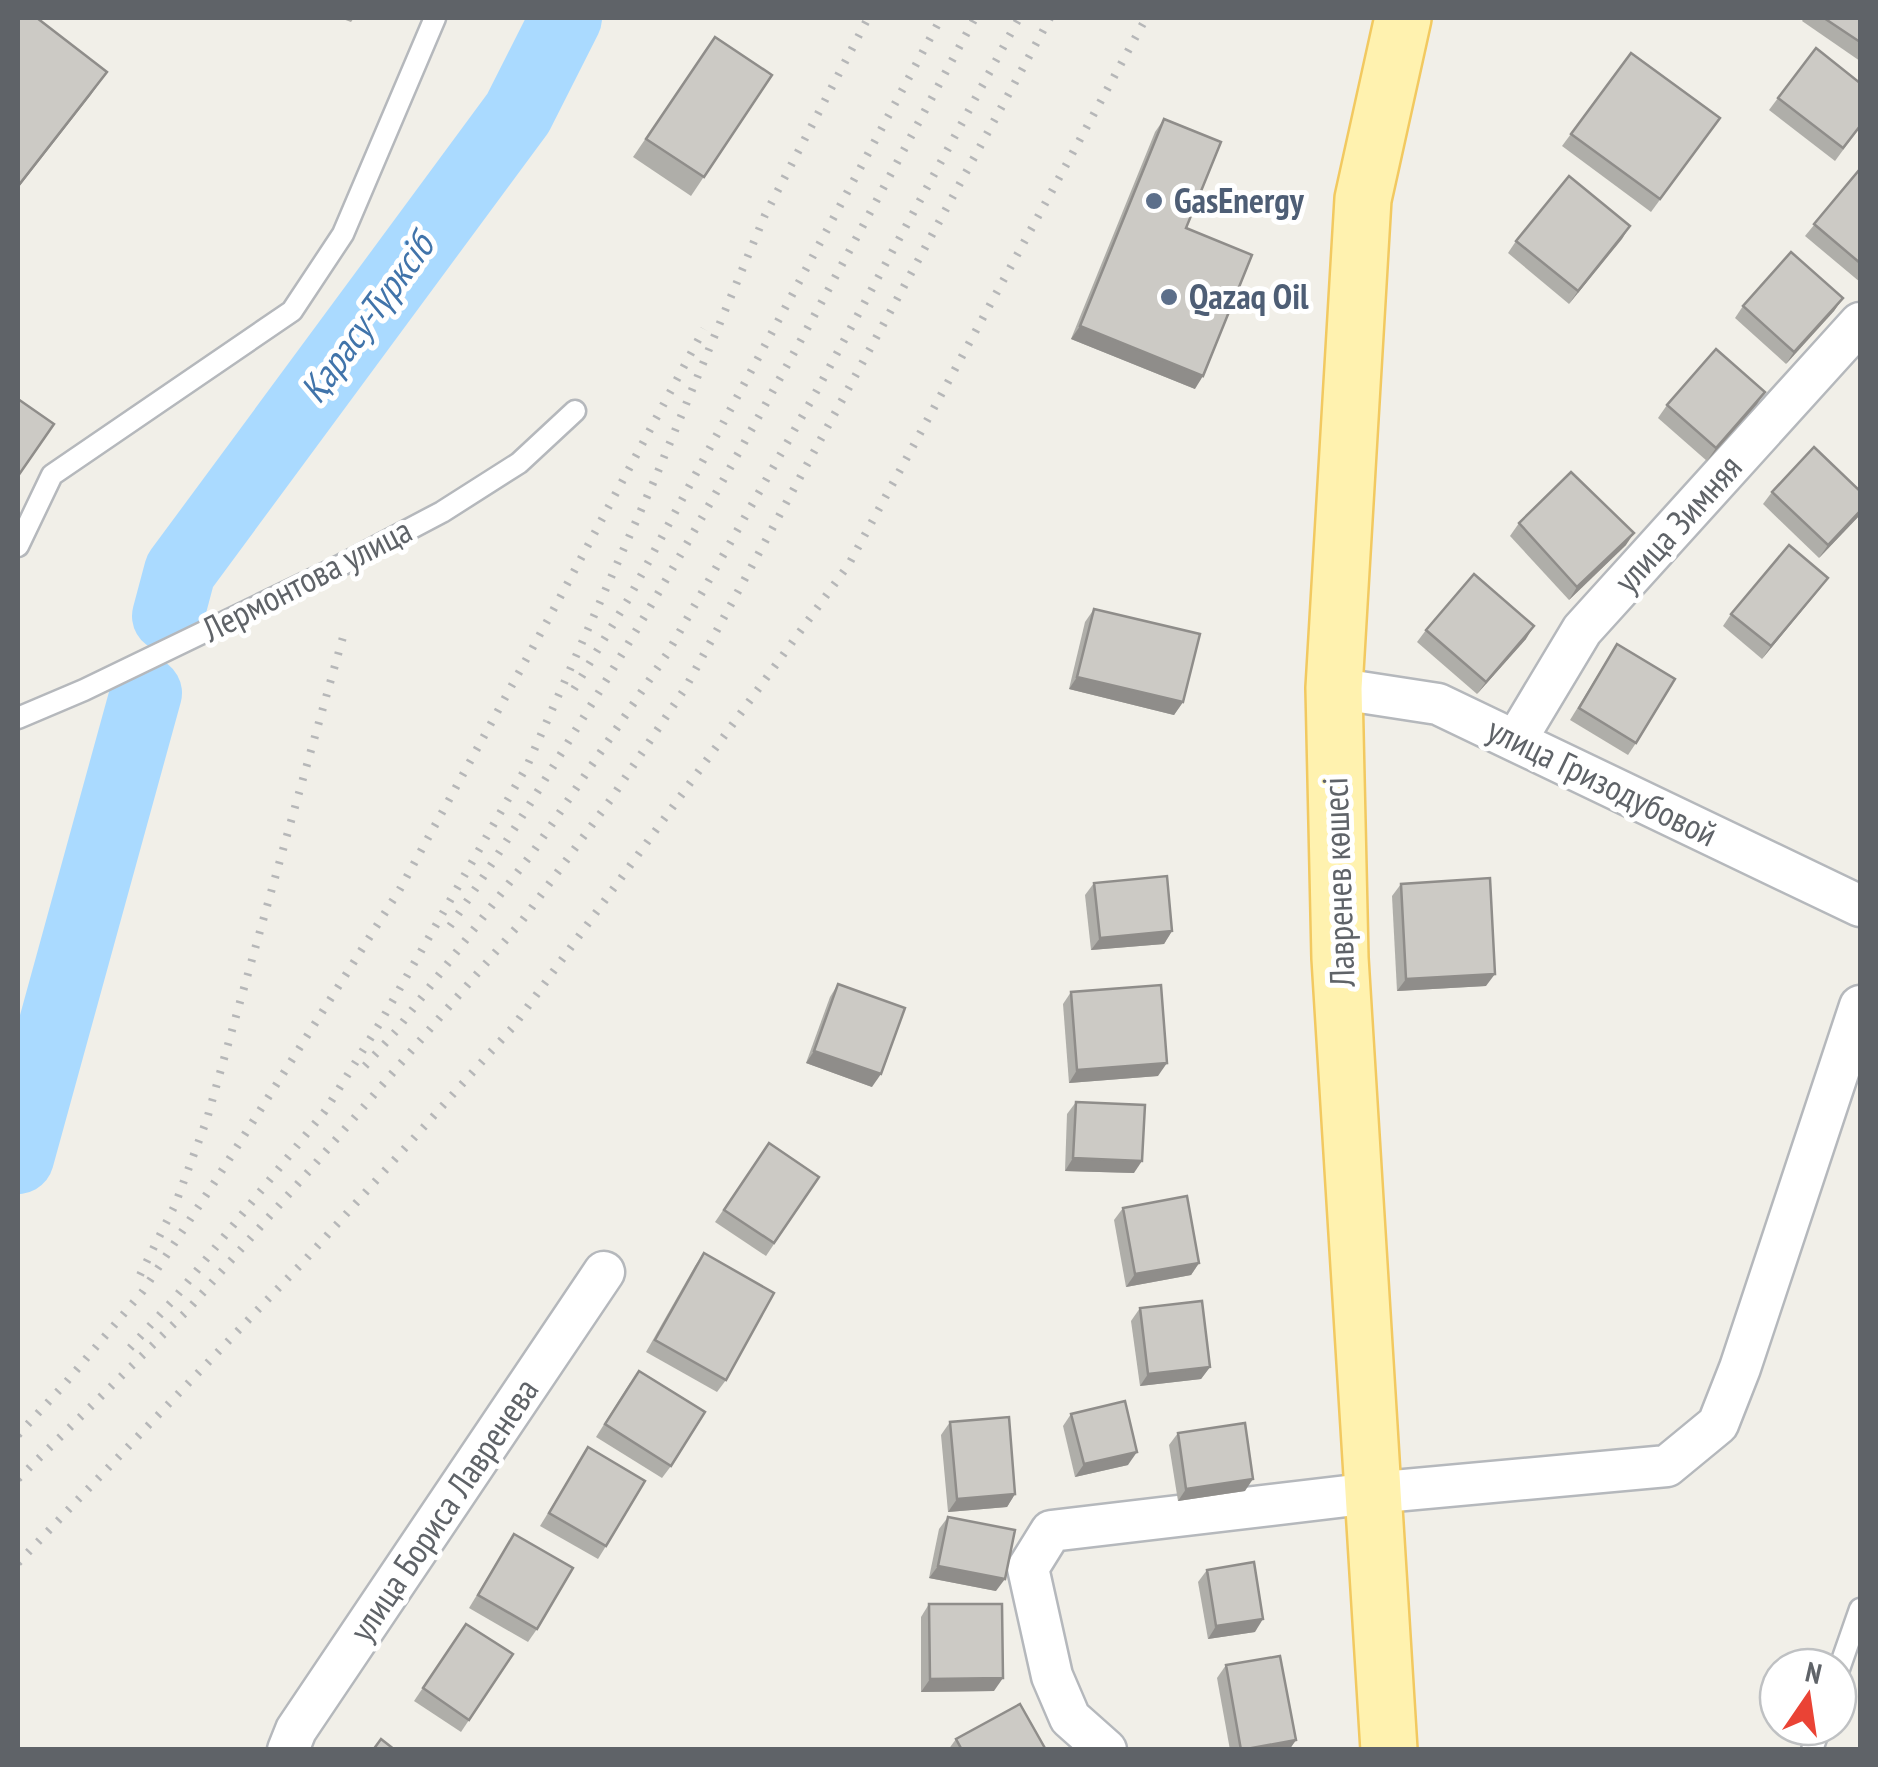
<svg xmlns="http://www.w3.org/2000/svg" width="1878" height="1767" font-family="'PT Sans Narrow',sans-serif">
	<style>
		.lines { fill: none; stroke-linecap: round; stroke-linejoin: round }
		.river { stroke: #aadaff; stroke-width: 72 }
		.lane-casing { stroke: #b5b8bc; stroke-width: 25 }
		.street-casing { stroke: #b5b8bc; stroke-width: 45 }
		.primary-casing { stroke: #f2c960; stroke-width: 60 }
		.lane { stroke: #fff; stroke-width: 20 }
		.street { stroke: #fff; stroke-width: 40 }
		.primary { stroke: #fff2af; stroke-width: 55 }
		.rail { stroke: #b6b7b8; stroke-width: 8; stroke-dasharray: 2.5 12; stroke-linecap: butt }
		.wall { fill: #afaea9 }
		.shaded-wall { fill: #8f8d8a }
		.building { fill: #cccac5; stroke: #8f8d8a; stroke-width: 2.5 }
		.service-dot { fill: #5c6f8a; stroke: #fff; stroke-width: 4 }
		.labels { text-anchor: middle; stroke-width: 10; stroke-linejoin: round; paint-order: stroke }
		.service-label { font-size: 35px; font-weight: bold; fill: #4e5e75; stroke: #fff; text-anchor: start }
		.street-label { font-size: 35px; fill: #5f6368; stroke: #fff }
		.water-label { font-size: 38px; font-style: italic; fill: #4174aa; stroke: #fff }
	</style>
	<rect width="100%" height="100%" fill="#f1efe8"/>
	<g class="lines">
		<!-- river -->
		<g class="river">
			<path d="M168,616l12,-45 338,-458 48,-95"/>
			<path d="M18,1158l128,-465"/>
		</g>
		<defs>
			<g id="lane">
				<path d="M18,546l34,-71 240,-164 51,-77 92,-216"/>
				<path d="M18,718l66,-28 248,-120 110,-58 77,-49 56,-52"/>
				<path d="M1838,1672l22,-63"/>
				<path d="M1812,1750l8,-23"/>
			</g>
			<g id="street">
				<path d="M1334,688l104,16 422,202"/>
				<path d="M1516,740l66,-110 278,-307"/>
				<path d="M288,1750l8,-20 308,-458"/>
				<path d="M1106,1750l-36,-32 -18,-42 -24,-108 23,-37 321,-38 295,-27 51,-42 22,-56 120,-362"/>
			</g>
			<path id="primary" d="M1389,1750l-49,-792 -6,-270 29,-489 40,-181"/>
		</defs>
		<!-- lane casing -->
		<use href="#lane" class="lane-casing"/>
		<!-- street casing -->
		<use href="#street" class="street-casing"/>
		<!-- primary casing -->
		<use href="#primary" class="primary-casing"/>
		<!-- lane -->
		<use href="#lane" class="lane"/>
		<!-- street -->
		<use href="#street" class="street"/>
		<!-- primary -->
		<use href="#primary" class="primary"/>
		<!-- rail -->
		<g class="rail">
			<path d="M574,689l55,-91 312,-580"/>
			<path d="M450,926c46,-66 88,-135 130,-203 142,-229 267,-469 395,-705"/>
			<path d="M365,1066l31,-35 137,-179 134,-198 149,-262 203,-374"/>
			<path d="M140,1275l35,-70 32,-86 136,-482"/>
			<path d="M130,1348l44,-49 151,-188 55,-88 147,-257 127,-285 111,-266 103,-197"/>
			<path d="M18,1435l45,-49 80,-95 73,-111 184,-291 150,-273 154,-287"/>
			<path d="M18,1479l169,-168 122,-140 213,-250 89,-122 75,-112 364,-669"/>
			<path d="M18,1563l288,-304 207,-232 336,-463 297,-546"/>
		</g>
	</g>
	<!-- wall -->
	<g class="wall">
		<path d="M340,18h14l-3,4z"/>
		<path d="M1804,18h56v43l-58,-40z"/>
		<path d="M715,37l57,38 -81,121 -58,-39z"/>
		<path d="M1631,53l89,65 -69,94 -89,-66z"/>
		<path d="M1778,98l82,29 -25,34 -66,-51z"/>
		<path d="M1164,119l31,270 -124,-50 84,-207z"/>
		<path d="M1860,169v113l-55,-46z"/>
		<path d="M1630,226l-61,78 -61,-51 8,-12z"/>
		<path d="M1843,298l-9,13 -48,53 -51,-46 8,-12z"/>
		<path d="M1757,404l-50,57 -49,-43 9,-13z"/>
		<path d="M1860,491v24l-41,43 -56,-54 9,-12z"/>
		<path d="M1519,523l107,22 -57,55 -59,-64z"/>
		<path d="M1828,578l-66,81 -39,-33 8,-12z"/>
		<path d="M1094,609l89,93 -9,13 -105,-26 16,-67z"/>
		<path d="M1426,630l100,9 -49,55 -60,-52z"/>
		<path d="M1617,644l19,99 -8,12 -58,-35z"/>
		<path d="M1094,883l78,48 -8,13 -73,6 -6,-55z"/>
		<path d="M1401,884l85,102 -89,5 -5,-95z"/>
		<path d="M838,984l34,103 -66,-24 24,-66z"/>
		<path d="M1071,992l87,84 -89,7 -6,-79z"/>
		<path d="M1076,1102l58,71 -69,-2 2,-57z"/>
		<path d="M769,1143l50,34 -53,79 -51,-34z"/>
		<path d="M1123,1208l76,55 -8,12 -65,12 -12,-67z"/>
		<path d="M704,1253l22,127 -9,12 -71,-40 49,-86z"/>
		<path d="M1140,1308l70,59 -9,12 -61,7 -9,-65z"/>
		<path d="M630,1383l41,83 -9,12 -66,-41z"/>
		<path d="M1071,1414l57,51 -53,12 -12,-51z"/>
		<path d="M950,1422l65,72 -8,13 -59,5 -7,-77z"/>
		<path d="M1178,1433l67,58 -67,10 -9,-56z"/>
		<path d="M588,1448l18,98 -8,13 -58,-33z"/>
		<path d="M948,1517l48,74 -67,-13 10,-49z"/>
		<path d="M514,1534l23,95 -9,13 -59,-34z"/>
		<path d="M1207,1570l48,62 -47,7 -10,-57z"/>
		<path d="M929,1604l65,87 -73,1v-75z"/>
		<path d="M466,1624l47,30 -52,78 -47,-31z"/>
		<path d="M1226,1665l70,75 -7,10h-59l-13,-72z"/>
		<path d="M956,1739l90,11h-98z"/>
	</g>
	<!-- shaded-wall -->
	<g class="shaded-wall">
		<path d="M107,72l-17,24 -72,92v-2z"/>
		<path d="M1630,226l-8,13 -53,65 9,-13z"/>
		<path d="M1843,298l-9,13 -48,53 8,-12z"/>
		<path d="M1080,326l123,50 -8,13 -124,-50z"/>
		<path d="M1765,392l-8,12 -50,57 9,-13z"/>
		<path d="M1860,511v4l-41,43 9,-13z"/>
		<path d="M1634,533l-8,12 -57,55 8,-13z"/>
		<path d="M1828,578l-9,12 -57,69 9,-13z"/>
		<path d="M1534,626l-8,13 -49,55 9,-12z"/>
		<path d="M1077,677l106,25 -9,13 -105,-26z"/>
		<path d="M1172,931l-8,13 -73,6 9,-12z"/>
		<path d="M1495,974l-9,12 -89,5 9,-12z"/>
		<path d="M814,1051l67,23 -9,13 -66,-24z"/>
		<path d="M1167,1063l-9,13 -89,7 8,-13z"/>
		<path d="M1073,1158l69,3 -8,12 -69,-2z"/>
		<path d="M1199,1263l-8,12 -65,12 9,-13z"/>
		<path d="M1210,1367l-9,12 -61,7 8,-12z"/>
		<path d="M1137,1452l-9,13 -53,12 9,-13z"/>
		<path d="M1253,1479l-8,12 -67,10 8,-12z"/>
		<path d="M1015,1494l-8,13 -59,5 9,-13z"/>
		<path d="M938,1566l67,13 -9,12 -67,-13z"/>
		<path d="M1263,1619l-8,13 -47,7 8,-13z"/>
		<path d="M1003,1678l-9,13 -73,1 9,-13z"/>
		<path d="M1296,1740l-7,10h-46z"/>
	</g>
	<!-- building -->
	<g class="building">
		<path d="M18,18h19l70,54 -89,114z"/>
		<path d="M1824,18h36v24z"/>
		<path d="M715,37l57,38 -68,102 -58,-38z"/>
		<path d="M1816,48l44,35v43l-17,22 -65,-50z"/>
		<path d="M1631,53l89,65 -60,81 -89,-65z"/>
		<path d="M1164,119l57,23 -35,86 66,27 -49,121 -123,-50z"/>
		<path d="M1860,169v94l-46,-39z"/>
		<path d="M1569,176l61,50 -52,65 -62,-50z"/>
		<path d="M1791,252l52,46 -49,54 -51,-46z"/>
		<path d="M1716,349l49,43 -49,56 -49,-43z"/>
		<path d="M18,399l36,25 -36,52z"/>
		<path d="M1814,447l46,44v20l-32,34 -56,-53z"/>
		<path d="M1571,472l63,61 -57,54 -58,-64z"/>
		<path d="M1789,545l39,33 -57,68 -40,-32z"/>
		<path d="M1474,574l60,52 -48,56 -60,-52z"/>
		<path d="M1094,609l106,25 -17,68 -106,-25z"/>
		<path d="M1617,644l58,35 -39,64 -57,-35z"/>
		<path d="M1167,876l5,55 -72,7 -6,-55z"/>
		<path d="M1490,878l5,96 -89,5 -5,-95z"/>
		<path d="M838,984l67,24 -24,66 -67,-23z"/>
		<path d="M1161,985l6,78 -90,7 -6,-78z"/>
		<path d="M1076,1102l69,3 -3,56 -69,-3z"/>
		<path d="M769,1143l50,34 -45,66 -50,-33z"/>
		<path d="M1187,1196l12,67 -64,11 -12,-66z"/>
		<path d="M704,1253l70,40 -48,87 -71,-40z"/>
		<path d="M1202,1301l8,66 -62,7 -8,-66z"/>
		<path d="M639,1371l66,41 -34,54 -66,-42z"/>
		<path d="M1125,1401l12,51 -53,12 -13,-50z"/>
		<path d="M1009,1417l6,77 -58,5 -7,-77z"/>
		<path d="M1245,1423l8,56 -67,10 -8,-56z"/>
		<path d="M588,1447l57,34 -39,65 -57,-33z"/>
		<path d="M948,1517l67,13 -10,49 -67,-13z"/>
		<path d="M514,1534l59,34 -36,61 -59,-34z"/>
		<path d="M1254,1562l9,57 -47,7 -9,-56z"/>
		<path d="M929,1604h73l1,74 -73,1z"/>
		<path d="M466,1624l47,30 -44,66 -46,-32z"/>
		<path d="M1280,1656l16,84 -55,10 -15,-85z"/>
		<path d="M1020,1704l26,46h-84l-6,-11z"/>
		<path d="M381,1739l14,11h-22z"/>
	</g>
	<!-- markers -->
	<g class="service-dot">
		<circle cx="1154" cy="201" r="10"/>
		<circle cx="1169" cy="297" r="10"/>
	</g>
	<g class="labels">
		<!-- service labels -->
		<g class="service-label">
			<text x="1174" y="213">GasEnergy</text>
			<text x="1189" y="309">Qazaq Oil</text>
		</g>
		<!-- street labels -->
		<g class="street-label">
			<text transform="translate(1678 524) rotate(-48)" y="12">улица Зимняя</text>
			<text transform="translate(307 580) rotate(-27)" y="12">Лермонтова улица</text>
			<text transform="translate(1602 782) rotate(26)" y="12">улица Гризодубовой</text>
			<text transform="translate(1339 882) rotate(-92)" y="12">Лавренев көшесі</text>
			<text transform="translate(444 1510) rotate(-56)" y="12">улица Бориса Лавренева</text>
		</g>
		<!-- water labels -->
		<g class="water-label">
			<text transform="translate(367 318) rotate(-54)" y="13">Қарасу-Түрксіб</text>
		</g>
	</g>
	<!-- border -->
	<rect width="1878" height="1767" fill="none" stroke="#5f6368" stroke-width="40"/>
	<!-- north arrow -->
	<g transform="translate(1808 1697) rotate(13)"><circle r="48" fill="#ffffff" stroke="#bfc1c3" stroke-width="2.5"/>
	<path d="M0-8L18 38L0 25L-18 38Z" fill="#ea4335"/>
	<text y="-15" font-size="28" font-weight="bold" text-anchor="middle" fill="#5f6368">N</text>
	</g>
</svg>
